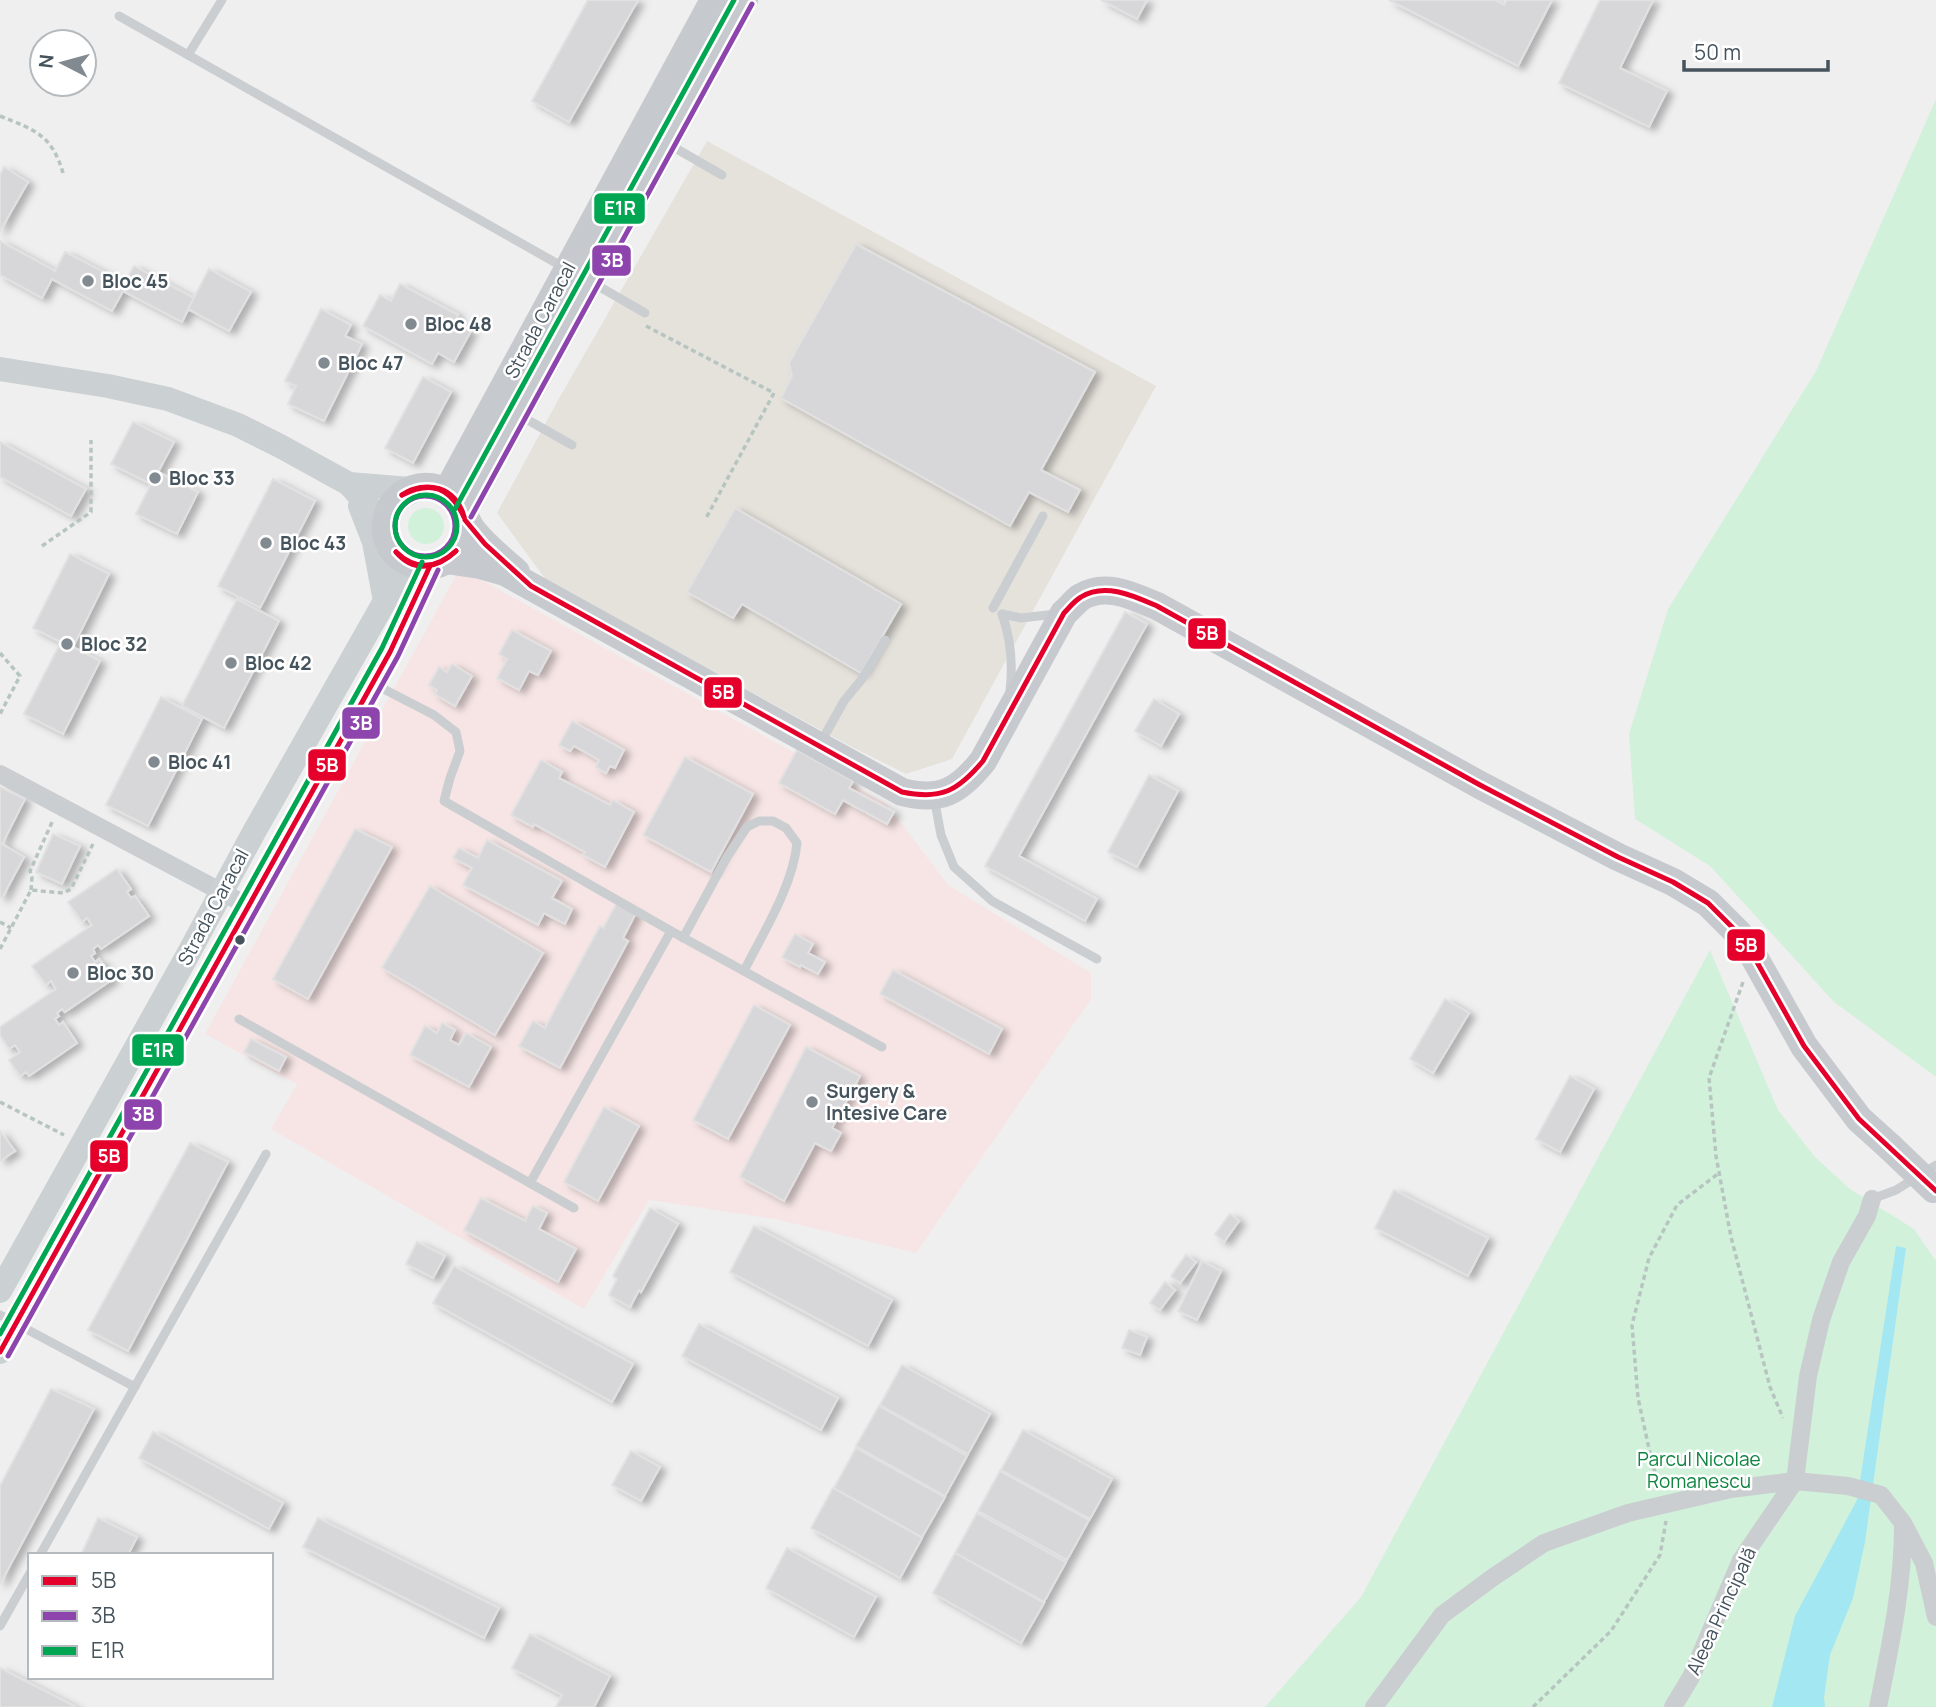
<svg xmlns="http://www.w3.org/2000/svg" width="1936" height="1707" font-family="Manrope,sans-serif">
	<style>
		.commercial { fill: #e5e2dc }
		.medical { fill: #f7e5e5 }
		.green { fill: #d2f1db }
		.water { fill: #a3e7f2 }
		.building { fill: #d7d7d9; stroke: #e1e1e2; stroke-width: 2; filter: url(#shadow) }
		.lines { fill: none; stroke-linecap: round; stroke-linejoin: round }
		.path { stroke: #b7c5c0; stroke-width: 3.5; stroke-dasharray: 5 3.5; stroke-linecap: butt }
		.lane { stroke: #cbced0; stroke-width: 9 }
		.street { stroke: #cbced0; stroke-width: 18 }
		.secondary { stroke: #cbd0d3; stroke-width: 24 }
		.primary { stroke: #c6cace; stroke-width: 28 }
		.primary-bridge { stroke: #c6cace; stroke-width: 28 }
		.bus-1-casing { stroke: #fff; stroke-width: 10 }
		.bus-2-casing { stroke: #fff; stroke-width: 10 }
		.bus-3-casing { stroke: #fff; stroke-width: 10 }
		.bus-1 { stroke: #e4002b; stroke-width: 5 }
		.bus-2 { stroke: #8e44ad; stroke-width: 5 }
		.bus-3 { stroke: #00a651; stroke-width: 5 }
		.poi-dot { fill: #818a90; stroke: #fff; stroke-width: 2.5 }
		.bus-dot { fill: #45535d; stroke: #fff; stroke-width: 2.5 }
		.labels { text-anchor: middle; stroke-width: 5; stroke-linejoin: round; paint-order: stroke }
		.poi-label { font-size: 19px; font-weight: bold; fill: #45535d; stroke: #fff; text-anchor: start }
		.street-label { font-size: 19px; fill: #45535d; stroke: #fff }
		.park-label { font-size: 19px; fill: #0f8441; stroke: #fff }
		.line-badge { stroke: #fff; stroke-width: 2.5 }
		.badge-label { font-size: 19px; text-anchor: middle; font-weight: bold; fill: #fff }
	</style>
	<defs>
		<filter id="shadow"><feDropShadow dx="6" dy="3.5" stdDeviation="3.5" flood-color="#0004"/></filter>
	</defs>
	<rect width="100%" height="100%" fill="#f0efef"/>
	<!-- commercial -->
	<path class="commercial" d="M707,141l449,245 -204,373 -46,15 -54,-27 -306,-167 -49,-67 60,-111z"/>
	<!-- medical -->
	<path class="medical" d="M460,568l427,236 61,81 143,88v26l-175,254 -141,-34 -126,-19 -65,109 -313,-180 26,-45 -92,-50z"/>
	<!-- green -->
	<g class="green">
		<path d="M1936,99v978l-102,-75 -124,-136 -75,-47 -6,-85 39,-125 148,-238z"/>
		<circle cx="426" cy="526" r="18"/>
		<path d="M1710,950l68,160 37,47 35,32 64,40 22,32v446h-671l96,-110z"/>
	</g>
	<!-- water -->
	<path class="water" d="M1896,1246l10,2 -41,294 -12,56 -23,57 -6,43 1,9h-53l23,-91 62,-116z"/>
	<!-- building -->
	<g class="building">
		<path d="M588,0h50l-69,122 -37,-21z"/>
		<path d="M1101,0h46l-10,19z"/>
		<path d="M1389,0h106l9,5 3,-5h45l-34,66z"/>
		<path d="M1600,0h53l-33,68 47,23 -18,36 -90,-44z"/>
		<path d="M4,167l24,15 -28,49v-56z"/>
		<path d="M0,241l55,30 10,-19 60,31 9,-17 60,32 -12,24 -59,-31 -11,20 -60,-32 -10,19 -42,-23z"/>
		<path d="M856,244l239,128 -54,98 39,20 -12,22 -39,-20 -19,34 -229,-128 11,-22 -3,-13z"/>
		<path d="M209,269l42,23 -22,39 -41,-22z"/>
		<path d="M400,284l58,31 -4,7 17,9 -17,31 -16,-9 -6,11 -69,-38 17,-31 11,6z"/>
		<path d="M321,309l30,16 -6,11 17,8 -38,77 -36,-17 8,-18 -11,-5z"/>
		<path d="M423,377l28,15 -38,71 -28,-15z"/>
		<path d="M133,422l41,20 -16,30 40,20 -21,42 -41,-20 15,-30 -40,-20z"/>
		<path d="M0,442l86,47 -15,27 -71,-39z"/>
		<path d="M273,479l42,22 -55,107 -42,-22z"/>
		<path d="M735,508l166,96 -40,69 -119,-69 -9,14 -46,-26z"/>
		<path d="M70,554l39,20 -36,73 27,14 -37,73 -39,-20 37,-72 -28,-14z"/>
		<path d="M237,599l42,22 -55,107 -42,-22z"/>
		<path d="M1125,612l22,12 -128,232 78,43 -12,22 -100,-55z"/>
		<path d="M512,630l39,21 -13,24 -9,-4 -10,19 -22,-12 10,-19 -8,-5z"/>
		<path d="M452,664l20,12 -17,30 -20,-12 2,-4 -8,-5 10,-18 8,5z"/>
		<path d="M161,697l41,22 -54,107 -42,-21z"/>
		<path d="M1154,699l25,15 -18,32 -26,-15z"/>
		<path d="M572,721l52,29 -9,18 -5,-2 -4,7 -10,-6 3,-7 -25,-14 -4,5 -11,-6z"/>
		<path d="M797,750l56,31 -4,7 45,24 -7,12 -44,-24 -8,14 -56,-31z"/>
		<path d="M685,757l68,37 -42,78 -68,-37z"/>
		<path d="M541,760l21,12 -3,6 51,27 3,-5 21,12 -29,55 -22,-12 2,-3 -51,-28 -1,3 -22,-12z"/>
		<path d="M1149,775l29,16 -41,76 -29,-15z"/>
		<path d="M0,787l25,12 -23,45 22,13 -22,41 -2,-1z"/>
		<path d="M355,829l37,18 -84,152 -35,-20z"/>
		<path d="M53,834l27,12 -18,38 -26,-12z"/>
		<path d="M487,840l75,41 -10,17 20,11 -7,15 -21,-11 -6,12 -75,-40 9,-17 -19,-10 6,-10 19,10z"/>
		<path d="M117,869l14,20 -4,3 4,6 4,-2 14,20 -48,33 -3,-4 -5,4 2,4 -4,3 4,6 4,-3 14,20 -48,33 -3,-3 -5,4 2,3 -4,3 4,6 4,-3 14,21 -48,33 -3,-4 -6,4 -11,-16 11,-8 -5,-7 -6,4 -9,-14v-8l56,-38 -5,-8 -5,4 -14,-19 60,-41 -5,-7 -5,4 -14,-20z"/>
		<path d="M430,886l113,67 -48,82 -113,-67z"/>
		<path d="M617,903l19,10 -13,25 5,3 -68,127 -41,-22 14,-25 12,7 55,-102 3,2z"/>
		<path d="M795,934l18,10 -5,9 17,9 -7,12 -17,-9 -1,2 -18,-10z"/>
		<path d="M893,970l109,59 -13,25 -109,-60z"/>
		<path d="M1445,999l24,14 -36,60 -23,-14z"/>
		<path d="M754,1005l36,20 -62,114 -35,-19z"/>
		<path d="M442,1023l13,7 -5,10 9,5 7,-12 25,14 -22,40 -59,-32 15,-29 12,7z"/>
		<path d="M251,1039l35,18 -7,14 -35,-19z"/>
		<path d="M806,1047l54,29 -28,52 9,5 -10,18 -16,-8 -31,58 -44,-24z"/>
		<path d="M1570,1076l24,13 -34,63 -24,-13z"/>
		<path d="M604,1107l35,19 -41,75 -34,-19z"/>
		<path d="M0,1131l15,20 -15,10z"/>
		<path d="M190,1143l38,19 -100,189 -40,-21z"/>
		<path d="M1394,1190l94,48 -20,38 -93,-48z"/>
		<path d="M481,1198l44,23 8,-15 14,7 -8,16 37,20 -18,33 -94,-52z"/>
		<path d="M650,1208l28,16 -37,68 -2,-2 -9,17 -21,-12 8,-16 -4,-3z"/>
		<path d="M1230,1214l9,7 -15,21 -9,-8z"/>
		<path d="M754,1226l138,74 -24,46 -138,-74z"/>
		<path d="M417,1242l28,14 -12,22 -27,-14z"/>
		<path d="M1186,1255l10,7 -16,21 -9,-7z"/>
		<path d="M1202,1261l19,10 -24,49 -19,-9z"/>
		<path d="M454,1266l179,98 -21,38 -179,-99z"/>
		<path d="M1165,1282l10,8 -15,20 -10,-7z"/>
		<path d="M699,1324l139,74 -17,32 -139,-74z"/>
		<path d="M1129,1330l18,7 -7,18 -18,-7z"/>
		<path d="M902,1365l88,49 -22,40 -88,-49z"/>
		<path d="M51,1389l43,20 -94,175v-98z"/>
		<path d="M879,1406l88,50 -22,40 -89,-50z"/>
		<path d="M1023,1430l89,49 -22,40 -89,-49z"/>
		<path d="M153,1432l130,71 -14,26 -130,-71z"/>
		<path d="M856,1448l89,49 -23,40 -88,-49z"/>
		<path d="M631,1451l29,16 -19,34 -29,-16z"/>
		<path d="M1000,1471l89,49 -22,40 -89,-49z"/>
		<path d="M833,1488l89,50 -22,40 -89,-50z"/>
		<path d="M977,1513l89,49 -22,40 -89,-49z"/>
		<path d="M98,1518l39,19 -9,18h-47z"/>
		<path d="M318,1518l181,90 -15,30 -181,-91z"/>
		<path d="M787,1548l89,49 -22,40 -88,-49z"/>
		<path d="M955,1553l89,50 -23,40 -88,-50z"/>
		<path d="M530,1634l80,42 -16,31h-38l6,-12 -50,-27z"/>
		<path d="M0,1668l76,39h-76z"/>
	</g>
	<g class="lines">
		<!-- path -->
		<g class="path">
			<path d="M0,116c35,14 52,19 63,57"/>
			<path d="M646,326l128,67 -69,127"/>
			<path d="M42,546l49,-34v-72"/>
			<path d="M0,653l20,23 -20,38"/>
			<path d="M31,890l1,-13 -2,-6 23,-51"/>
			<path d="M0,922l11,6"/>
			<path d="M0,949l31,-59 32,3 8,-4 22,-45"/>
			<path d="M1743,982l-34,96 7,78 15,81 39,150 13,31"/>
			<path d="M0,1102l64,33"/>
			<path d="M1662,1487l-9,-20 -15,-69 -6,-73 17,-67 28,-53 42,-32"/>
			<path d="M1533,1707l78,-76 49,-76 6,-34"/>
		</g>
		<!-- lane -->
		<g class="lane">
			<path d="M119,16l446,252"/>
			<path d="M188,55l34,-55"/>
			<path d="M670,145l52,30"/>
			<path d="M593,283l52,30"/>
			<path d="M519,415l53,30"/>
			<path d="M993,608l50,-92"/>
			<path d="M1002,614c9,25 11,51 8,77"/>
			<path d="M1002,614l19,4 35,-4"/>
			<path d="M374,684l60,31 22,17 4,19 -10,27 -6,23 227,130 211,116"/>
			<path d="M821,742l23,-41 18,-22 23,-39"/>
			<path d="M934,797l7,38 13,32 38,34 105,58"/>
			<path d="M683,938l44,-81 20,-30 12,-6h14l13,7 11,15c-4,43 -34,90 -53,128"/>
			<path d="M239,1019l335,189"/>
			<path d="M530,1183l141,-252"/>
			<path d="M1872,1199l24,-9 40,-25"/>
			<path d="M0,1315l135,72"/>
			<path d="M40,1555l226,-401"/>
			<path d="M0,1626l30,-53"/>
		</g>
		<!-- street -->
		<g class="street">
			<path d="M0,774l248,132"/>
			<path d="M1374,1707l68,-92 50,-37 52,-35 84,-30 103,-24 64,-8 53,5 33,9 22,28 21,40 12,54"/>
			<path d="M1673,1707l18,-30 50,-117 54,-79 13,-105 13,-56 20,-58 26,-46 5,-17"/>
			<path d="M1878,1707c12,-60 25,-119 25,-180"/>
		</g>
		<!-- secondary -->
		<g class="secondary">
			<path d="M0,369l108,17 60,13 70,26 42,21 69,38 37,42"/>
			<path d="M349,484l61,5"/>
			<path d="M360,506l14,36 11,59"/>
			<path d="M0,1291l186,-333 68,-126 131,-231 19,-41"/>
			<path d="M0,1352l390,-700 40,-86"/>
		</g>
		<!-- primary -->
		<g class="primary">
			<path d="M447,492l267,-492"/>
			<path d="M463,513l281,-513"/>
			<path d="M465,520c2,67 -90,55 -78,-2 6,-28 41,-41 63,-23 12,9 14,24 23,36 12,15 28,28 43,41"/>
			<path d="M446,560l34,5 25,7 397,220c39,10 57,-1 81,-31l81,-148c6,-5 11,-12 17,-16 25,-15 52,-1 76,9l323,179 138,72 55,25 35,21 31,31 14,21 51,91 55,73 31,28"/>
		</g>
		<!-- primary-bridge -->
		<path class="primary-bridge" d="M1890,1147l44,42"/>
		<defs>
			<g id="bus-1">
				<path d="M402,495c23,-16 55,-8 62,22"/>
				<path d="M402,495c29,-15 48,-8 62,22"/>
				<path d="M465,520l20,24 46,42 371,206c39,8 56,-1 81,-31l81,-148c5,-5 10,-12 17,-16 24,-15 53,-1 76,9l323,179 138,72 55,25 35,21 31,31 14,21 51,91 55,73 77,72"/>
				<path d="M396,552c20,19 40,17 60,-1"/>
				<path d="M396,552c18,21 41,17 60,-1"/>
				<path d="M0,1352l390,-700 40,-86"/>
			</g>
			<g id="bus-2">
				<circle cx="425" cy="526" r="30"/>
				<path d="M471,517l281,-513"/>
				<path d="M8,1356l390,-700 40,-86"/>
			</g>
			<g id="bus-3">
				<circle cx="426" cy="526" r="31"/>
				<path d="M455,509l279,-509"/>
				<path d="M0,1334l382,-686 40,-86"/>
			</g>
		</defs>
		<!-- bus-1 casing -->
		<use href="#bus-1" class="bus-1-casing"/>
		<!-- bus-2 casing -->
		<use href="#bus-2" class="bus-2-casing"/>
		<!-- bus-3 casing -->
		<use href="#bus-3" class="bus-3-casing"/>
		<!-- bus-1 -->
		<use href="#bus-1" class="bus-1"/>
		<!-- bus-2 -->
		<use href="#bus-2" class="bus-2"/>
		<!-- bus-3 -->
		<use href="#bus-3" class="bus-3"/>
	</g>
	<!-- markers -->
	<g class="poi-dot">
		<circle cx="88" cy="281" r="7"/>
		<circle cx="411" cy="324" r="7"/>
		<circle cx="324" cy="363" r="7"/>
		<circle cx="155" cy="478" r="7"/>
		<circle cx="266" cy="543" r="7"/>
		<circle cx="67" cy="644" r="7"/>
		<circle cx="231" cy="663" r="7"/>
		<circle cx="154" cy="762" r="7"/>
		<circle cx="73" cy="973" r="7"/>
		<circle cx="812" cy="1102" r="7"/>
	</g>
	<circle class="bus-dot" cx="240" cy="940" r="6"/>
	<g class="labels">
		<!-- poi labels -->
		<g class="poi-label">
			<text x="102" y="288">Bloc 45</text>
			<text x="425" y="331">Bloc 48</text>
			<text x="338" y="370">Bloc 47</text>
			<text x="169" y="485">Bloc 33</text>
			<text x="280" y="550">Bloc 43</text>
			<text x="81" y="651">Bloc 32</text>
			<text x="245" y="670">Bloc 42</text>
			<text x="168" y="769">Bloc 41</text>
			<text x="87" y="980">Bloc 30</text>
			<text x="826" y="1098">Surgery &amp;<tspan x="826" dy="22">Intesive Care</tspan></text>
		</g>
		<!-- street labels -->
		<g class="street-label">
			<text transform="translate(540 320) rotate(-62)" y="7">Strada Caracal</text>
			<text transform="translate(213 907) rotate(-62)" y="7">Strada Caracal</text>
			<text transform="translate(1721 1611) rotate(-65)" y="7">Aleea Principală</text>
		</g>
		<!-- park labels -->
		<g class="park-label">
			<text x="1699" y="1466">Parcul Nicolae<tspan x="1699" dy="22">Romanescu</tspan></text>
		</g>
	</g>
	<g class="line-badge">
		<rect x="593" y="192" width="53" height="33" rx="7" fill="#00a651"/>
		<rect x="591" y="244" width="41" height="33" rx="7" fill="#8e44ad"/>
		<rect x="1187" y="617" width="40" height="33" rx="7" fill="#e4002b"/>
		<rect x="703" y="676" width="40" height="33" rx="7" fill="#e4002b"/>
		<rect x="341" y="706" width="40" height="34" rx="7" fill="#8e44ad"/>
		<rect x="307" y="748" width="40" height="34" rx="7" fill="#e4002b"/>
		<rect x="1726" y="928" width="40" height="34" rx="7" fill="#e4002b"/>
		<rect x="131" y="1033" width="54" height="34" rx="7" fill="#00a651"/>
		<rect x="123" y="1098" width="40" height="33" rx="7" fill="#8e44ad"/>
		<rect x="89" y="1139" width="40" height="34" rx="7" fill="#e4002b"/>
	</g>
	<g class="badge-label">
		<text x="620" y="215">E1R</text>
		<text x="612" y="267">3B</text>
		<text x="1207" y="640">5B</text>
		<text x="723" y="699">5B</text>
		<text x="361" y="730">3B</text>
		<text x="327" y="772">5B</text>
		<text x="1746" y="952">5B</text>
		<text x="158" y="1057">E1R</text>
		<text x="143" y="1121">3B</text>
		<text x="109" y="1163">5B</text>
	</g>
	<!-- legend -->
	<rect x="28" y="1553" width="245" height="126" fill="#ffffff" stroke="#b5babe" stroke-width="2"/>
	<rect x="42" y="1576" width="35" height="10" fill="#e4002b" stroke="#b5babe" stroke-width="2"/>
	<text x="91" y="1588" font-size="21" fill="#45535d">5B</text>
	<rect x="42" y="1611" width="35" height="10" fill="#8e44ad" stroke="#b5babe" stroke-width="2"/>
	<text x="91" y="1623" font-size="21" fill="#45535d">3B</text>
	<rect x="42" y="1646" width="35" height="10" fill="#00a651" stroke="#b5babe" stroke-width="2"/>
	<text x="91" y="1658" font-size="21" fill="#45535d">E1R</text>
	<!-- north arrow -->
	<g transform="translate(63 63) rotate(276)"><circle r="33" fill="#ffffff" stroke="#b5babe" stroke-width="2"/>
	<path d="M0-5L12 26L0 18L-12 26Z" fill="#818a90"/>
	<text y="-10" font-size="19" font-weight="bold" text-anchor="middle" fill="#45535d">N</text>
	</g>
	<!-- scale -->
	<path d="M1684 60v10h144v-10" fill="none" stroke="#45535d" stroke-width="3.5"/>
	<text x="1694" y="60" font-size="21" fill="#45535d" stroke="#ffffff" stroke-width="5" paint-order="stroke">50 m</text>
</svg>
